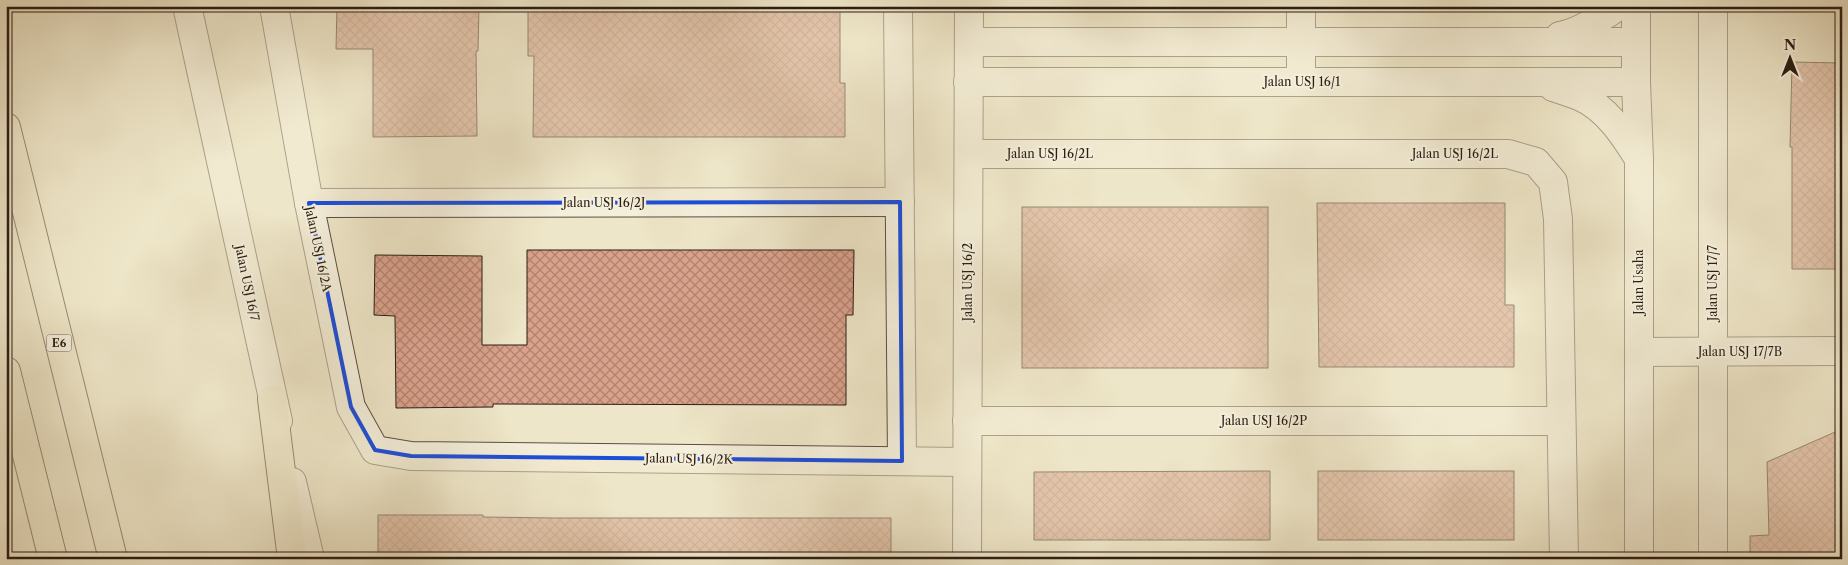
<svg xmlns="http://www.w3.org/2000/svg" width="1848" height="565" font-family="'Libre Caslon Text',serif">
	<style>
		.building { fill: url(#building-cross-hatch); stroke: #2b1c13 }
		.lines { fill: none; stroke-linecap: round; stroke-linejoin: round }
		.minor-casing { stroke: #5c4e40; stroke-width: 30 }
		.major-casing { stroke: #2b1c13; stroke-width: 30 }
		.highway-casing { stroke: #2b1c13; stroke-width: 30 }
		.minor { stroke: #f4efdb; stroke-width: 28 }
		.major { stroke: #eee6c8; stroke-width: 28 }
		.highway { stroke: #eee6c8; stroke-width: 28 }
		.marked { fill: none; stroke: #1d4ed8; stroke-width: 4; stroke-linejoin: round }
		.labels { text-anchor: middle; stroke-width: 4.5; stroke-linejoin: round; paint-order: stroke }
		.shield { fill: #f4efdb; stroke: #675b4f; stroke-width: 1 }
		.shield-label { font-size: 11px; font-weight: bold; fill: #2b1c13 }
		.street-label { font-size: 12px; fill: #2b1c13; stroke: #f4efdb }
	</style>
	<defs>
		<pattern id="building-cross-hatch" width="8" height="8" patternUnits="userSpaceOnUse" patternTransform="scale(1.25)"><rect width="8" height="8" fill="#daa18b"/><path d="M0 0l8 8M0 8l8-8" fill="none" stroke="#b18270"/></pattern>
	</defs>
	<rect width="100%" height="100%" fill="#eee6c8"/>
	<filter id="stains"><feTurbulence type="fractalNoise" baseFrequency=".004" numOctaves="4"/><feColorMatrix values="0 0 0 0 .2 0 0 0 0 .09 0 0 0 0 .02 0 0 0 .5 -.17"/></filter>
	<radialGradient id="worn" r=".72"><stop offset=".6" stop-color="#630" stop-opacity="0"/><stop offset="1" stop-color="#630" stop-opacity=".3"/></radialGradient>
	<!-- building -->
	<g class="building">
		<path d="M337,6h142l-1,45h-2l1,85 -104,1v-88h-37z"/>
		<path d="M528,6h312v77h5v54h-312l1,-81h-6z"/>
		<path d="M1792,62l50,1v206h-50v-122h-2z"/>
		<path d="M1317,203h188v102h9v62h-195z"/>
		<rect x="1022" y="207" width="246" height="161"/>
		<path d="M527,250h327l-1,65h-7v90l-353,-1v3l-97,1 -1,-92 -21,-1 1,-60 107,1v89h45z"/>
		<path d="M1842,429v130h-92v-23l19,-1 -2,-73z"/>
		<path d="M1270,471v69h-236v-68z"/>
		<rect x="1318" y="471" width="196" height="69"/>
		<path d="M378,515h105v2l70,1h338v41h-513z"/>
	</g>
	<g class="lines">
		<defs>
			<g id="minor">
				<path d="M187,6l91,415"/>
				<path d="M274,6l35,197 42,204 24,43 36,6 556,6"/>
				<path d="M898,6l4,455"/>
				<path d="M1301,6v76"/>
				<path d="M1636,6v76l3,77v400"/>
				<path d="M1560,36c20,-4 37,-16 54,-27l1,-3"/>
				<path d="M969,42h667"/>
				<path d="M968,82h668"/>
				<path d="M1553,87c9,3 18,6 26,9 28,12 45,39 60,63"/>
				<path d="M969,154h539l28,8 17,20 5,37 6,340"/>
				<path d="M309,203l591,-1"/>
				<path d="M1639,352l203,-1"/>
				<path d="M967,421h594"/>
				<path d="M292,482l18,77"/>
				<path d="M967,559l2,-553"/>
				<path d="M1713,559v-553"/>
			</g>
			<path id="major" d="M272,399l20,160"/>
			<g id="highway">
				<path d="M6,127l107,432"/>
				<path d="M6,371l47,188"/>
			</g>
		</defs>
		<!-- minor casing -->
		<use href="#minor" class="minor-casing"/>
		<!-- major casing -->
		<use href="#major" class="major-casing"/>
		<!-- highway casing -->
		<use href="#highway" class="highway-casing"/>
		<!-- minor -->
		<use href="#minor" class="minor"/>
		<!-- major -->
		<use href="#major" class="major"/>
		<!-- highway -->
		<use href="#highway" class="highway"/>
	</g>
	<!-- marked area -->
	<path d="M0 0H1848V565H0ZM900,202l2,259 -491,-5 -36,-6 -24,-43 -42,-204z" fill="#eee6c8" fill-opacity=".55" fill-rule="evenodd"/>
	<path class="marked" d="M900,202l2,259 -491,-5 -36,-6 -24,-43 -42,-204z"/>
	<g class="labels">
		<!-- shield labels -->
		<rect class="shield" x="46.5" y="334.5" width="25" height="17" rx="4"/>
		<g class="shield-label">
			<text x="59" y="347">E6</text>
		</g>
		<!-- street labels -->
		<g class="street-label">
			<text x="1302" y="86">Jalan USJ 16/1</text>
			<text x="1050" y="158">Jalan USJ 16/2L</text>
			<text x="1455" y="158">Jalan USJ 16/2L</text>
			<text x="604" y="207">Jalan USJ 16/2J</text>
			<text transform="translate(318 249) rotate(78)" y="4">Jalan USJ 16/2A</text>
			<text transform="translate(968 282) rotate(-90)" y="4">Jalan USJ 16/2</text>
			<text transform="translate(1639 282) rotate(-90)" y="4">Jalan Usaha</text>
			<text transform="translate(247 283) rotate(78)" y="4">Jalan USJ 16/7</text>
			<text transform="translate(1713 283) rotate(-90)" y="4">Jalan USJ 17/7</text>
			<text x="1740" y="356">Jalan USJ 17/7B</text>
			<text x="1264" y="425">Jalan USJ 16/2P</text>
			<text transform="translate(689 459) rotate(1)" y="4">Jalan USJ 16/2K</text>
		</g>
	</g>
	<!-- margin -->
	<rect width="1848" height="565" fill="none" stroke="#eee6c8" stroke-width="25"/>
	<rect x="8" y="8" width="1833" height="550" fill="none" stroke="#2b1c13" stroke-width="2.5"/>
	<rect x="12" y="12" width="1823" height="540" fill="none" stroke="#2b1c13"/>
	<!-- north arrow -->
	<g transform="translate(1790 58)" stroke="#f4efdb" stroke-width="4" paint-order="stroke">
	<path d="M0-4L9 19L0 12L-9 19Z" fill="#2b1c13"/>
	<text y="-8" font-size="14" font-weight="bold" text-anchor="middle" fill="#2b1c13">N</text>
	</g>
	<rect width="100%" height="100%" filter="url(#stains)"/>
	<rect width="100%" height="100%" fill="url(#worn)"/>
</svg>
